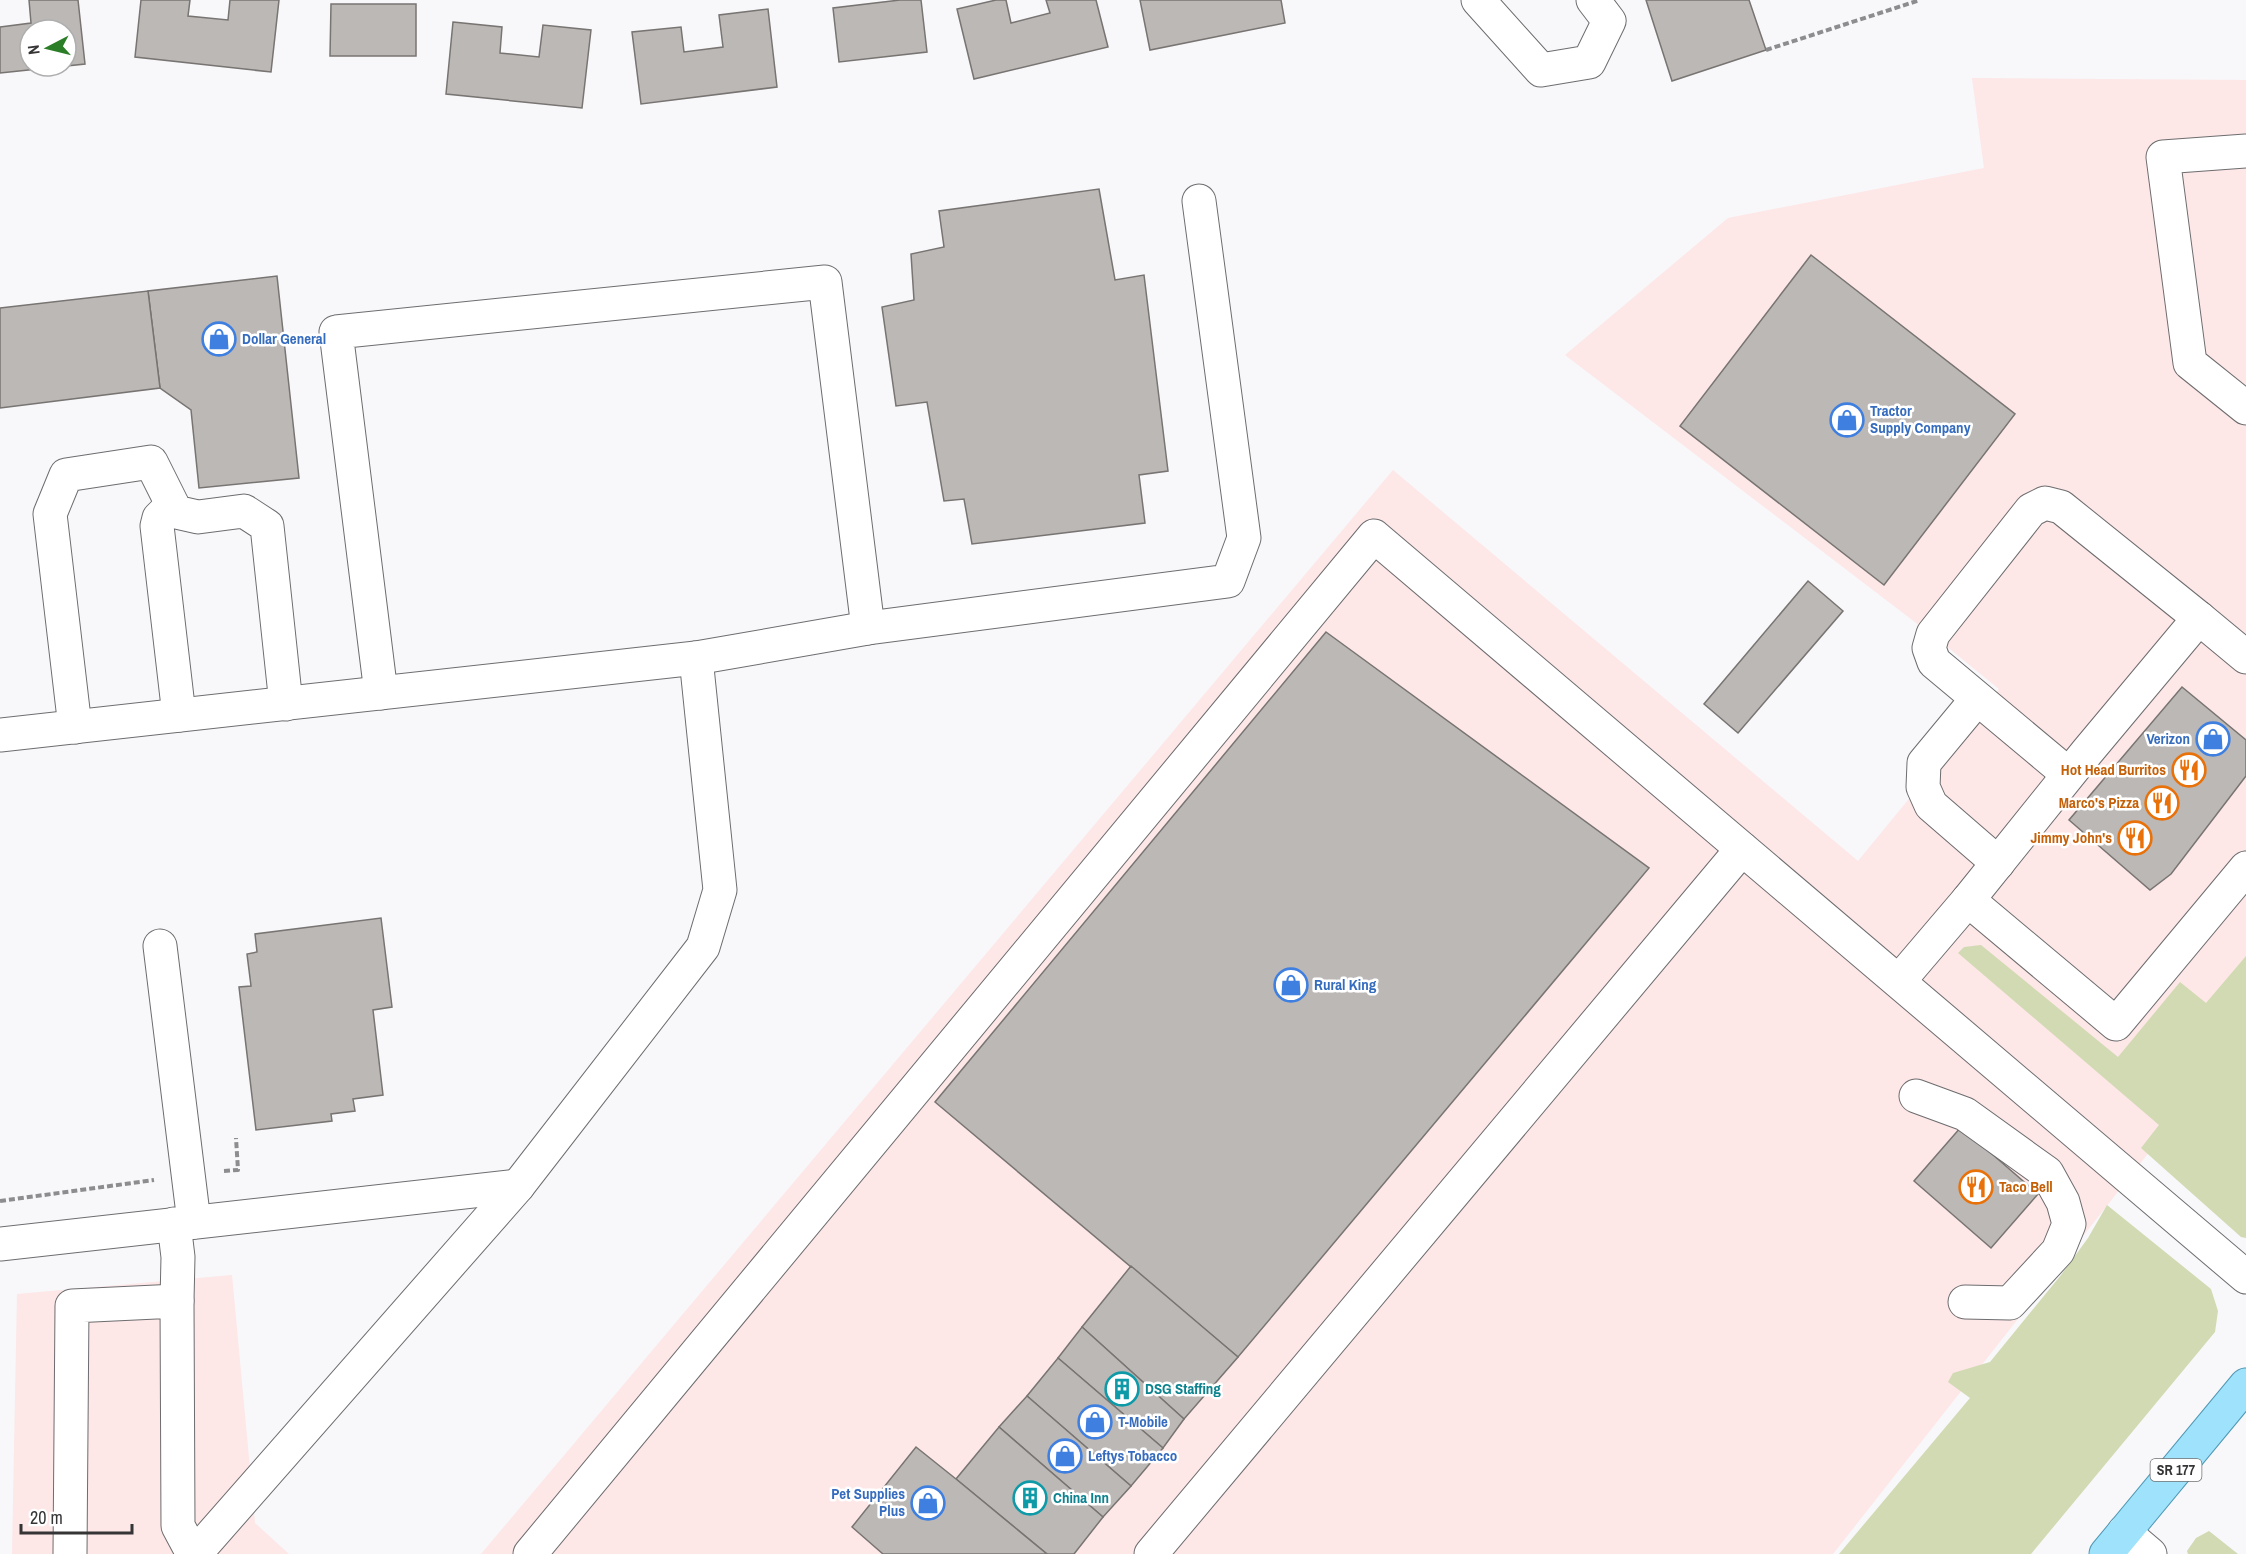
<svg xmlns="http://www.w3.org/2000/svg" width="2246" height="1554" font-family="'Archivo Narrow',sans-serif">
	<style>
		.commercial { fill: #fde7e7 }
		.green { fill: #d1dab2 }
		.building { fill: #bcb8b6; stroke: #777472; stroke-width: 1.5; fill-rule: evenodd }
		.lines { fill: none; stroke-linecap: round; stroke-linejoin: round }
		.minor-casing { stroke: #6d6c6f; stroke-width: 35 }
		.major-casing { stroke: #5098b4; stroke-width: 35 }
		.path { stroke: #8d8d8f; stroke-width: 4; stroke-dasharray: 6 3; stroke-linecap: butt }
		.minor { stroke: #fff; stroke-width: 33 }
		.major { stroke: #9ee2fb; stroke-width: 33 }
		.labels { text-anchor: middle; stroke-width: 5; stroke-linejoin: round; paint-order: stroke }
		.shield { fill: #fff; stroke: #727272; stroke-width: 1.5 }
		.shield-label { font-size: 14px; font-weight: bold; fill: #353536 }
		.shop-label { font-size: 15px; font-weight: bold; fill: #366cbe; stroke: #fff; text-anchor: start }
		.food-label { font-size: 15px; font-weight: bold; fill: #c56008; stroke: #fff; text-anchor: end }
		.culture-label { font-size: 15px; font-weight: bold; fill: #0d838f; stroke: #fff; text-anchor: start }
	</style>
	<rect width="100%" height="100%" fill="#f8f7fa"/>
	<!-- commercial -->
	<g class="commercial">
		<path d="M1972,78l274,2v960l-74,83 -339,431h-1352l912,-1084 465,391 141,-172 -54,-44 -380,-290 163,-137 256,-50z"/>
		<path d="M232,1275l23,248 34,31h-277l5,-260z"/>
	</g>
	<!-- green -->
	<g class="green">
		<path d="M1981,945l137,112 62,-75 26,21 40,-47v282l-5,-1 -100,-89 18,-23 -201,-172 6,-6z"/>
		<path d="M2107,1205l104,84 7,22 -3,21 -184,222h-192l131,-156 -22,-16 5,-9 37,-11 71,-87 27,-37z"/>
		<path d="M2209,1531l29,23h-50l-1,-3 9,-13z"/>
	</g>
	<!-- building -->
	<g class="building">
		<path d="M29,0h49l7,64 -85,9v-46l31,-4zM30,30h36v36h-36z"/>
		<path d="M141,0h49l-2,16 40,4 2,-20h49l-8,72 -136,-15z"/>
		<path d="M900,0h21l6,52 -88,10 -6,-54z"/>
		<path d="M996,0h10l5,23 39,-10 -4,-13h50l12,47 -134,32 -17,-70z"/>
		<path d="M1140,0h141l4,23 -135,27z"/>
		<path d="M1646,0h103l17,50 -94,31z"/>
		<path d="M331,4h85v52h-86z"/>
		<path d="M768,9l9,78 -136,17 -9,-72 49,-5 3,25 39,-5 -4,-32z"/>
		<path d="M453,22l49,5 -2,26 39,4 4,-32 48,5 -9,78 -136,-14z"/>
		<path d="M1099,189l16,91 29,-5 24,196 -29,4 6,48 -173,21 -8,-45 -20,2 -17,-99 -31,4 -14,-99 32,-7 -3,-46 33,-7 -5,-36z"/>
		<path d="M1811,255l204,159 -131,171 -204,-159z"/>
		<path d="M277,276l22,202 -100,10 -8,-78 -31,-22 -12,-97z"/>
		<path d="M148,291l12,97 -160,20v-100z"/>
		<path d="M1808,581l35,30 -105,122 -34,-29z"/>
		<path d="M1326,632l323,236 -411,489 -303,-255z"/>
		<path d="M2182,687l64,53v36l-75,98 -21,16 -81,-70z"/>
		<path d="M381,918l11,89 -19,3 10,85 -30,4 2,12 -24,3 1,7 -76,9 -17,-143 12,-1 -4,-32 10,-2 -2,-18z"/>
		<path d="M1961,1127l77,67 -47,54 -77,-67z"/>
		<path d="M1131,1266l107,91 -54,62 -102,-92z"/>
		<path d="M1082,1327l102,92 -21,29 -105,-90z"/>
		<path d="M1058,1358l105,90 -32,38 -104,-90z"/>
		<path d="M1027,1396l104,90 -28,31 -104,-90z"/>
		<path d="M999,1427l104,90 -29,37h-27l-91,-75z"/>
		<path d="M916,1447l40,32 91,75h-164l-31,-27z"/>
	</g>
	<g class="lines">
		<defs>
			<g id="minor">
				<path d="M1478,0l63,70 48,-8 20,-41 -16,-21"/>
				<path d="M2246,151l-83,6 27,206 56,45"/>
				<path d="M172,505l-13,13 -2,8 22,189"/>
				<path d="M381,693l-45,-361 489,-50 43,346"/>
				<path d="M1977,699l-53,64 -1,24 8,18 67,58"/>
				<path d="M75,727l-25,-213 16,-39 85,-13 25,50 22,5 46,-6 23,15 19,178"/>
				<path d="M0,735l696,-77 172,-30 360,-47 16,-43 -45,-337"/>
				<path d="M2068,774l-134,-112 -5,-14 4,-14 98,-124 14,-7 16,4 138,111"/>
				<path d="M1968,900l119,-148 112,-134 47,39"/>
				<path d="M160,946l34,276"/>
				<path d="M1899,981l69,-81 148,124 130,-156"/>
				<path d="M1916,1096l49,18 82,59 16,29 6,22 -11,27 -48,52 -45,-1"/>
				<path d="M174,1224l4,33 -1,44"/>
				<path d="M0,1244l518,-58"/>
				<path d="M2124,1532l26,22"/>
				<path d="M70,1554l2,-248 105,-5 1,225 15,28"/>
				<path d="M195,1554l323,-368 185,-239 17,-57 -24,-232"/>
				<path d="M530,1554l844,-1018 872,741"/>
				<path d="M1151,1554l591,-705"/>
			</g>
			<path id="major" d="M2106,1554l140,-169"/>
		</defs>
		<!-- minor casing -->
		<use href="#minor" class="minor-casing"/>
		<!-- major casing -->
		<use href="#major" class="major-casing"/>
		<!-- path -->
		<g class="path">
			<path d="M1766,50l154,-50"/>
			<path d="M224,1171l14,-1 -2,-32"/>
			<path d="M0,1201l154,-21"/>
		</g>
		<!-- minor -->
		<use href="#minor" class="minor"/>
		<!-- major -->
		<use href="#major" class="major"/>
	</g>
	<!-- icons -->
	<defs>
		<symbol id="shop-ring" viewBox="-11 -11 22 22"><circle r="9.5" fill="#fff" stroke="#3f7fe0" stroke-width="1.5"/><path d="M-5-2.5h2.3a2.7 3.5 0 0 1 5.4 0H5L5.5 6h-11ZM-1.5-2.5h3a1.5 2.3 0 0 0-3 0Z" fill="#3f7fe0"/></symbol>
		<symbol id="restaurant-ring" viewBox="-11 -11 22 22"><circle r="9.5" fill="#fff" stroke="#e8710a" stroke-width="1.5"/><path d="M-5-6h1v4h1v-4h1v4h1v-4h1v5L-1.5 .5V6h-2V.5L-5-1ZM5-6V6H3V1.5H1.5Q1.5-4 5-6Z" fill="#e8710a"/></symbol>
		<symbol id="building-ring" viewBox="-11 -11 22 22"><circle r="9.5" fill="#fff" stroke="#0f9aa8" stroke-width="1.5"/><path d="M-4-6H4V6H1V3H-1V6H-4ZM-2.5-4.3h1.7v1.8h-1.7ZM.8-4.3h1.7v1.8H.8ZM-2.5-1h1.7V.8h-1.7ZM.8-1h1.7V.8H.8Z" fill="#0f9aa8"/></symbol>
	</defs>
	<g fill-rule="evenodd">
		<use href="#shop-ring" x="200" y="320" width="38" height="38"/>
		<use href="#shop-ring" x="1828" y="401" width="38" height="38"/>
		<use href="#shop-ring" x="2194" y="720" width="38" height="38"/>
		<use href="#restaurant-ring" x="2170" y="751" width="38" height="38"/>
		<use href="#restaurant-ring" x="2143" y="784" width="38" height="38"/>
		<use href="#restaurant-ring" x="2116" y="819" width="38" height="38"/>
		<use href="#shop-ring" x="1272" y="966" width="38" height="38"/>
		<use href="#restaurant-ring" x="1957" y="1168" width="38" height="38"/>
		<use href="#building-ring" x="1103" y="1370" width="38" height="38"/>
		<use href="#shop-ring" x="1076" y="1403" width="38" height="38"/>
		<use href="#shop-ring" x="1046" y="1437" width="38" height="38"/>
		<use href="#building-ring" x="1011" y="1479" width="38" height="38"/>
		<use href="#shop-ring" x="909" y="1484" width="38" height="38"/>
	</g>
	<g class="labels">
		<!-- shield labels -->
		<rect class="shield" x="2150.5" y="1459" width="51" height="22" rx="4.5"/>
		<g class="shield-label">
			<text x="2176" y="1475">SR 177</text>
		</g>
		<!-- shop labels -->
		<g class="shop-label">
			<text x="242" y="344">Dollar General</text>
			<text x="1870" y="416">Tractor<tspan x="1870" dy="17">Supply Company</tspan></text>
			<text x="2190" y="744" text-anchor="end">Verizon</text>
			<text x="1314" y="990">Rural King</text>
			<text x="1118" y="1427">T-Mobile</text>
			<text x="1088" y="1461">Leftys Tobacco</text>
			<text x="905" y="1499" text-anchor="end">Pet Supplies<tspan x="905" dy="17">Plus</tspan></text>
		</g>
		<!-- food labels -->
		<g class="food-label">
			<text x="2166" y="775">Hot Head Burritos</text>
			<text x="2139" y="808">Marco's Pizza</text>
			<text x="2112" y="843">Jimmy John's</text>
			<text x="1999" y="1192" text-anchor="start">Taco Bell</text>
		</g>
		<!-- culture labels -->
		<g class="culture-label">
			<text x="1145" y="1394">DSG Staffing</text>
			<text x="1053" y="1503">China Inn</text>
		</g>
	</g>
	<!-- north arrow -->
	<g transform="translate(48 48) rotate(263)"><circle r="28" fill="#ffffff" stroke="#aeaeaf" stroke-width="1.5"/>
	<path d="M0-4.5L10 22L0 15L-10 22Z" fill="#2c7d28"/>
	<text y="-9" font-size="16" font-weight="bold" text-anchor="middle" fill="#353536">N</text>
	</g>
	<!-- scale -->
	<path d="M21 1524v9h111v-9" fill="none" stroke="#353536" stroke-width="3"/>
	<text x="30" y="1524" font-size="18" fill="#353536" stroke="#ffffff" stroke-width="4.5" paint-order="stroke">20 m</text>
</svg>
